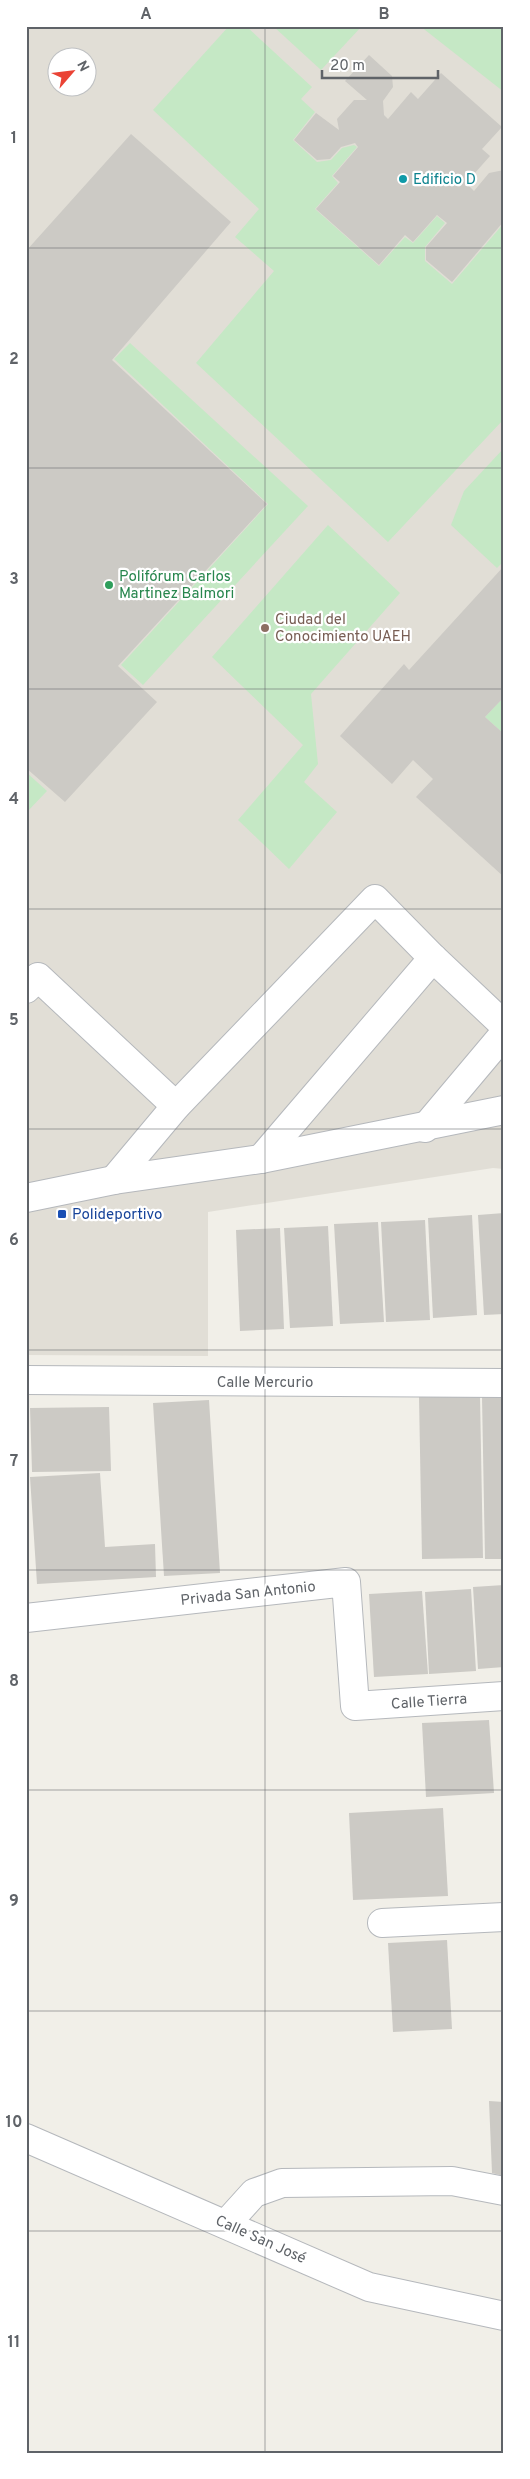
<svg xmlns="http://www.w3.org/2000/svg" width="530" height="2479" font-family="Overpass,sans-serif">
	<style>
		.education { fill: #e1ded6; fill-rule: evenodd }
		.green { fill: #c5e8c5 }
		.building { fill: #cccac5 }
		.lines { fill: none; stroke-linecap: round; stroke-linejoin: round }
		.minor-casing { stroke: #b5b8bc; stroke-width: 30 }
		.minor { stroke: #fff; stroke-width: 28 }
		.grid { fill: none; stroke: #5f6368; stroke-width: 1; stroke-opacity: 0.55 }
		.culture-dot { fill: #0f9aa8; stroke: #fff; stroke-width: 2 }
		.leisure-dot { fill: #2e9e5b; stroke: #fff; stroke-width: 2 }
		.education-dot { fill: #8d6e63; stroke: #fff; stroke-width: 2 }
		.transit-dot { fill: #1a4fb4; stroke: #fff; stroke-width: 2 }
		.labels { text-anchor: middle; stroke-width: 4.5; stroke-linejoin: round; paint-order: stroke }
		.culture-label { font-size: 15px; fill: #0d838f; stroke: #fff; text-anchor: start }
		.leisure-label { font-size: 15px; fill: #27864d; stroke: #fff; text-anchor: start }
		.education-label { font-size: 15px; fill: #785e54; stroke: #fff; text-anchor: start }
		.transit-label { font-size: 15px; fill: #164399; stroke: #fff; text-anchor: start }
		.street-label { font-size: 15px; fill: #5f6368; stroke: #fff }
		.neatline { fill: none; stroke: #5f6368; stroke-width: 2 }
		.grid-label { font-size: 16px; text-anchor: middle; font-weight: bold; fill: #5f6368 }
	</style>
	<rect width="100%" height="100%" fill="#f1efe8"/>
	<!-- education -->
	<path class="education" d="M26,26h478v1143l-11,-1 -285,44v144l-182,-1zM58,58h30v30h-30z"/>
	<!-- green -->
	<g class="green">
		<path d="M229,26h17l66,61 -11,12 14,13 -22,28 24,22 14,-2 11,-12 12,-3 3,2 -25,29 6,7 -23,26 64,57 26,-29 8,6 24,-27 8,7 -20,24v14l27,23 52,-61v196l-116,123 -192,-179 78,-92 -39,-34 24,-28 -106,-99z"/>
		<path d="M273,26h89l-41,44z"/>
		<path d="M420,26h84v66z"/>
		<path d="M130,343l178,163 -165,179 -22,-20 147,-161 -154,-145z"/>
		<path d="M504,448v113l-7,7 -46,-43 13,-34z"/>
		<path d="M328,525l72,68 -89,101 7,70 -14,18 33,30 -48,57 -51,-49 65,-75 -91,-88z"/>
		<path d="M504,697v37l-19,-17z"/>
		<path d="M26,772l21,19 -21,22z"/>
	</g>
	<!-- building -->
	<g class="building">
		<path d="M369,55l23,21 1,11 -10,14 1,14 4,4 23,-27 7,7 23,-26 61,54 -20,22 8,7 -24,27 8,8 15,-18 15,-3v51l-52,61 -26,-22v-13l21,-24 -10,-8 -24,27 -8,-7 -26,30 -63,-56 24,-27 -7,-6 25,-29 -3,-4 -14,4 -11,12 -13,1 -23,-20 22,-27 23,17 -2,-11 17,-19h13l-22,-19z"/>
		<path d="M131,134l100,88 -119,138 155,144 -149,162 39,36 -92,100 -39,-34v-517z"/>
		<path d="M504,566v131l-19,20 19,17v143l-88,-80 17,-18 -20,-19 -21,24 -52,-48 64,-72 5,6z"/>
		<path d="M504,1213v101l-20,1 -6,-100z"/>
		<path d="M472,1215l5,100 -44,3 -5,-100z"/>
		<path d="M425,1220l5,100 -44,2 -5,-100z"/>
		<path d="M378,1222l6,100 -44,2 -6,-100z"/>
		<path d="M328,1226l5,100 -43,2 -6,-100z"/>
		<path d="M280,1228l4,101 -44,2 -4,-101z"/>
		<path d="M480,1396l3,162 -61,1 -3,-162z"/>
		<path d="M482,1397h22v162h-19z"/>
		<path d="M209,1400l11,173 -56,3 -11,-173z"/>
		<path d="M109,1407l2,64 -79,1 -2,-64z"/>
		<path d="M100,1473l5,74 50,-3 1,33 -119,7 -7,-107z"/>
		<path d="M504,1585v82l-26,2 -5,-82z"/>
		<path d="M471,1589l5,82 -47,3 -4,-82z"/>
		<path d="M422,1591l6,83 -54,3 -5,-83z"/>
		<path d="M489,1720l5,73 -68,4 -4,-74z"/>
		<path d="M443,1808l5,88 -95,4 -4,-87z"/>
		<path d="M447,1940l5,89 -59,3 -5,-89z"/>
		<path d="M489,2101l15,1v74l-12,-3z"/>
	</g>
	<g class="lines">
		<defs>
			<g id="minor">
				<path d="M26,989l12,-12 138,129"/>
				<path d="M425,1128l79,-94"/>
				<path d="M261,1159l172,-201"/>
				<path d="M114,1180l62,-74 199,-207 58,59 71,67"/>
				<path d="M26,1198l88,-18 147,-21 243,-49"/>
				<path d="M26,1380l478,3"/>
				<path d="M26,1618l320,-36 9,124 149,-10"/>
				<path d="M382,1923l122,-6"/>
				<path d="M26,2138l343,149 135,29"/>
				<path d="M226,2224l28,-31 28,-10 170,-2 52,10"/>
			</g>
		</defs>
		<!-- minor casing -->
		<use href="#minor" class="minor-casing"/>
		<!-- minor -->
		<use href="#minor" class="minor"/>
	</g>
	<!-- grid -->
	<path class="grid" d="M265,26v2427M26,248h478M26,468h478M26,689h478M26,909h478M26,1129h478M26,1350h478M26,1570h478M26,1790h478M26,2011h478M26,2231h478"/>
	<!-- markers -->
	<circle class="culture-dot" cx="403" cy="179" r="5"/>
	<circle class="leisure-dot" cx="109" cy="585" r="5"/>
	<circle class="education-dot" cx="265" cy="628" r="5"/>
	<rect class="transit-dot" x="57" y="1209" width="10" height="10" rx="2.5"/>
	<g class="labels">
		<!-- culture labels -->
		<g class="culture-label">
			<text x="413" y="184">Edificio D</text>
		</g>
		<!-- leisure labels -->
		<g class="leisure-label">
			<text x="119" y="581">Polifórum Carlos<tspan x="119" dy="17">Martinez Balmori</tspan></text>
		</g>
		<!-- education labels -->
		<g class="education-label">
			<text x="275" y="624">Ciudad del<tspan x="275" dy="17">Conocimiento UAEH</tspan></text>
		</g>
		<!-- transit labels -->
		<g class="transit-label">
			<text x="72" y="1219">Polideportivo</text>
		</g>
		<!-- street labels -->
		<g class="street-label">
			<text x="265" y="1387">Calle Mercurio</text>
			<text transform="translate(248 1593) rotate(-6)" y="5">Privada San Antonio</text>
			<text transform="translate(429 1701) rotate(-4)" y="5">Calle Tierra</text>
			<text transform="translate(261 2239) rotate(24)" y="5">Calle San José</text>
		</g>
	</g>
	<!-- border -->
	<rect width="530" height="2479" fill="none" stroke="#ffffff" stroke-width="55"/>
	<!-- north arrow -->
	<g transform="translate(72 72) rotate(62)"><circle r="24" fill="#ffffff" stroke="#bfc1c3"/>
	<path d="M0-4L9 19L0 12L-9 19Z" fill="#ea4335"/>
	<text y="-8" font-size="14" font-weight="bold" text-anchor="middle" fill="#5f6368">N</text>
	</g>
	<!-- scale -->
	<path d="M322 70v8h116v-8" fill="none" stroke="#5f6368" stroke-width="2.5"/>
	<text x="330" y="70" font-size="15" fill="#5f6368" stroke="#ffffff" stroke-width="4" paint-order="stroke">20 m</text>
	<rect x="28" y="28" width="474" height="2424" class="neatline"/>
	<g class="grid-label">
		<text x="146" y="19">A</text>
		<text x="384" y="19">B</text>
		<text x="14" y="143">1</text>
		<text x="14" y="364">2</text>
		<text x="14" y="584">3</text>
		<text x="14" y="804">4</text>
		<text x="14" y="1025">5</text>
		<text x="14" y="1245">6</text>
		<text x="14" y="1466">7</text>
		<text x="14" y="1686">8</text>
		<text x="14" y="1906">9</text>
		<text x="14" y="2127">10</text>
		<text x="14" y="2347">11</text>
	</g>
</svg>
